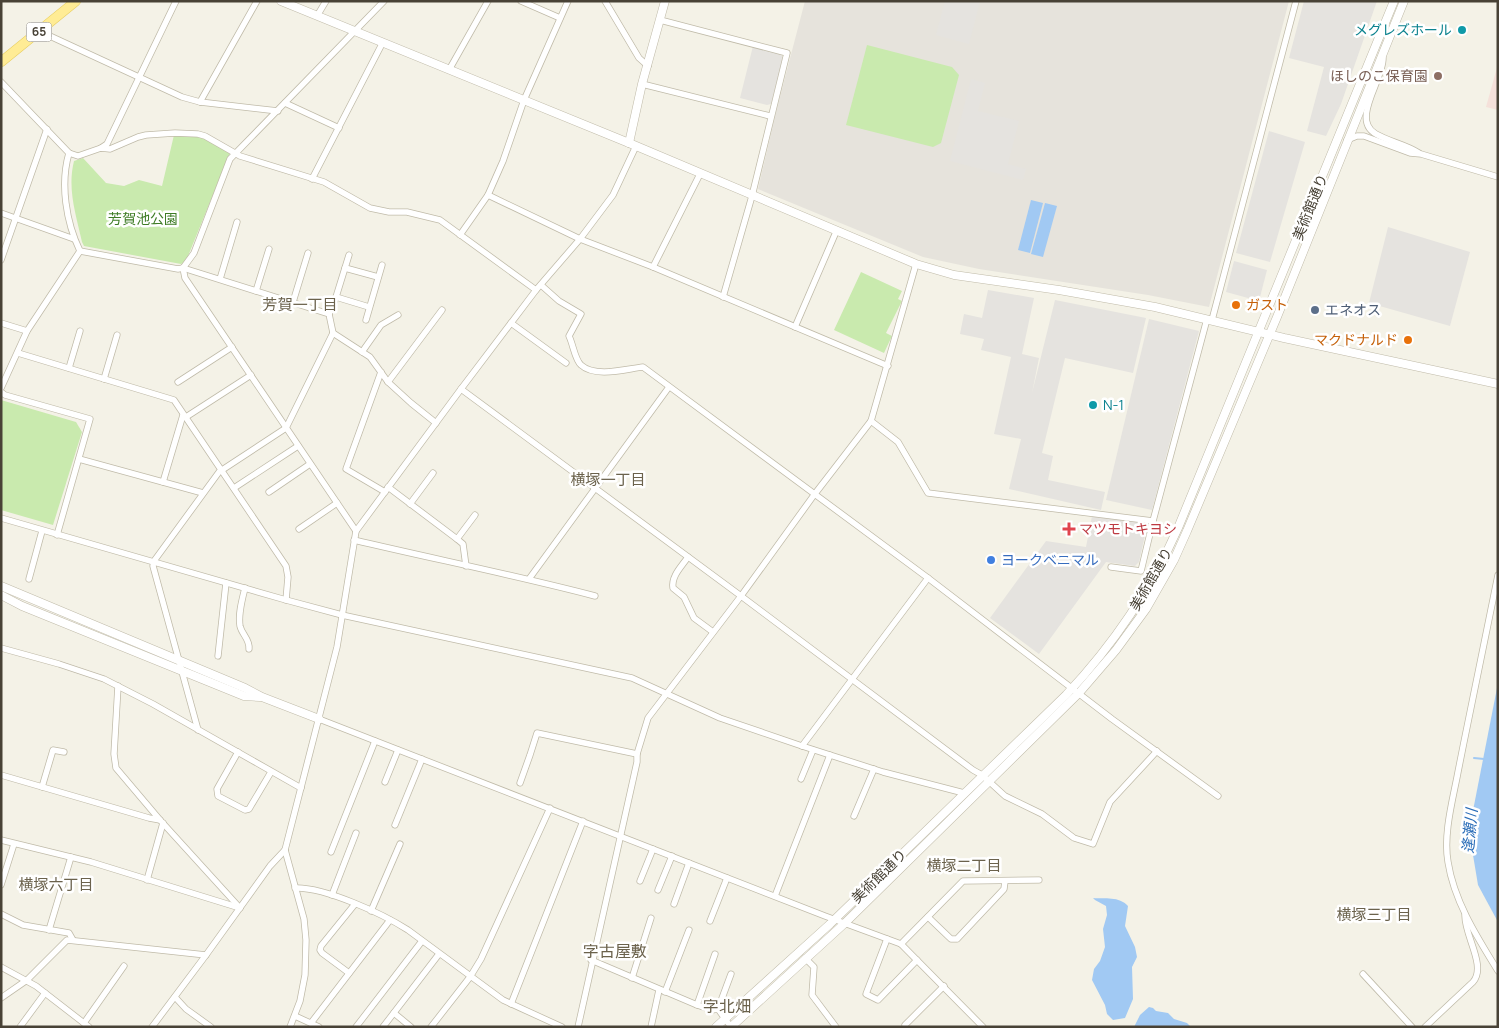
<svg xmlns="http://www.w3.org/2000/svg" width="1499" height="1028" font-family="Manrope,'Noto Sans JP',sans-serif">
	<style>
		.industrial { fill: #e6e3dc }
		.medical { fill: #f5e1da }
		.green { fill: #c9eaae }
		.parking { fill: #e5e3df }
		.water { fill: #a1c9f3 }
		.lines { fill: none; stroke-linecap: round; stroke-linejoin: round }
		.stream { stroke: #a1c9f3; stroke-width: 2 }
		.minor-casing { stroke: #c0bba9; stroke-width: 7 }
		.tertiary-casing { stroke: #c0bba9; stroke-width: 9 }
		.primary-casing { stroke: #e8ce61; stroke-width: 10 }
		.minor { stroke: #fff; stroke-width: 5.5 }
		.tertiary { stroke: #fff; stroke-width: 8 }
		.primary { stroke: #ffec95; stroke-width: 9 }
		.culture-dot { fill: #0f9aa8; stroke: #fff; stroke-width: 2 }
		.education-dot { fill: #8d6e63; stroke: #fff; stroke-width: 2 }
		.food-dot { fill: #e8710a; stroke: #fff; stroke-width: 2 }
		.service-dot { fill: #5c6f8a; stroke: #fff; stroke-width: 2 }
		.health-dot { fill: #e0444e; stroke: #fff; stroke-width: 2 }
		.shop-dot { fill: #3f7fe0; stroke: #fff; stroke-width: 2 }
		.labels { text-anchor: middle; stroke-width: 5; stroke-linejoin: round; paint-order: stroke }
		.shield { fill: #fff; stroke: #7f7b72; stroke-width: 1 }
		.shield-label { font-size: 12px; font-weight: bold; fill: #484236 }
		.culture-label { font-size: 14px; fill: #0d838f; stroke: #fff; text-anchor: end }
		.education-label { font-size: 14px; fill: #785e54; stroke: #fff; text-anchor: end }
		.street-label { font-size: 14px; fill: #484236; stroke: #fff }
		.park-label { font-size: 14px; fill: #3e7c26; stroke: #fff }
		.food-label { font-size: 14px; fill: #c56008; stroke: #fff; text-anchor: start }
		.service-label { font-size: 14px; fill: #4e5e75; stroke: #fff; text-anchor: start }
		.health-label { font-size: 14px; fill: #be3a42; stroke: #fff; text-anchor: start }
		.shop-label { font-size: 14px; fill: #366cbe; stroke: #fff; text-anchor: start }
		.neighbourhood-label { font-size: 15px; fill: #6b624c; stroke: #fff }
		.water-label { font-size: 15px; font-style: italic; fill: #2a6db8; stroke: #fff }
		.quarter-label { font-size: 16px; fill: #6b624c; stroke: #fff }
	</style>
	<rect width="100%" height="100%" fill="#f4f2e7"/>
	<!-- industrial -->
	<path class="industrial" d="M805,1h484l-80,306 -61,-12 -169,-26 -56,-12 -165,-68 18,-77z"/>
	<!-- medical -->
	<path class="medical" d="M1498,64v46l-12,-3z"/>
	<!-- green -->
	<g class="green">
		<path d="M867,45l85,22 7,8 -18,68 -8,4 -87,-22z"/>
		<path d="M198,134l32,19 -44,108 -5,3 -97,-18 -2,-4c-6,-27 -15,-53 -8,-81l9,-3 23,25 18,3 15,-6 23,6 12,-51z"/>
		<path d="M861,272l41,19 -4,8 4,2 -16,32 6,3 -8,17 -50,-23z"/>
		<path d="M1,400l75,22 6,10 -29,93 -52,-15z"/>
	</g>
	<!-- parking -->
	<g class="parking">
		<path d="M945,1h35l-11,43 -33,-9z"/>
		<path d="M1304,1h73l-36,103 -15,32 -19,-5 17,-64 -35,-9z"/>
		<path d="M753,46l27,8 3,3 -12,47 -4,1 -27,-7z"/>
		<path d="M971,79l14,4 -7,28 41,10 -11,43 18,5 -3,11 -73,-19z"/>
		<path d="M1269,131l36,11 -35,120 -34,-9z"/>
		<path d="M1388,227l82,25 -20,74 -81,-23z"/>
		<path d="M1234,261l33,9 -8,31 -33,-9z"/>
		<path d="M988,290l46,8 -12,56 17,4 -7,35 23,-93 91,18 -13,55 -68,-15 -23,95 11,3 -5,24 57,12 -4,18 -92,-21 12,-50 -27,-5 17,-77 -30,-7 3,-11 -24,-5 4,-20 18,4z"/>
		<path d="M1149,319l50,12 -47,179 -46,-10z"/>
		<path d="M1092,516l54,7 1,3 -8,36 -4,4 -29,-4 -67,92 -49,-36 56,-77 40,6z"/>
	</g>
	<!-- water -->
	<g class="water">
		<path d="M1031,200l12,3 -13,50 -12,-3z"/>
		<path d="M1045,203l12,3 -14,51 -12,-3z"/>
		<path d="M1498,683v239l-20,-37 -9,-54z"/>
		<path d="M1093,898c12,1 26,-2 35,8l-3,20 10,21 2,10 -5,10 1,32 -8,19 -12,2 -6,-6 -2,-9 -13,-25 2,-11 6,-8 5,-14 -2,-18 4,-14 -1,-9 -11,-6z"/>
		<path d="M1149,1007l4,1 3,3 12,2 6,6 13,4 4,4h-57l6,-12z"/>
	</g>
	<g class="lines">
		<!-- stream -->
		<path class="stream" d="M1474,758l10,1"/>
		<defs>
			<g id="minor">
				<path d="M521,1l39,17"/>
				<path d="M605,1l34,57 9,8"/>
				<path d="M317,16l9,-15"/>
				<path d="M660,20l127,33 -35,143 -29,101"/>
				<path d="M39,31l143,66 18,5 78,9"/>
				<path d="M1383,58c1,21 -33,62 -7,76 14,8 29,10 43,19"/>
				<path d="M449,70l39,-69"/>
				<path d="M1,82l68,71c-9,31 -3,69 11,98"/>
				<path d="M642,84l128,32"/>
				<path d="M200,102l57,-101"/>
				<path d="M285,103l54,25"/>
				<path d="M1347,140l10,-4h7l46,17 11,1 77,23"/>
				<path d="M101,148l6,-4 69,-143"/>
				<path d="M69,153l9,3 23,-8 9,1 28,-12 8,-2 29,-2 23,1 7,2 35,20 84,26 46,26 19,4h18l33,8 96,70"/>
				<path d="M312,179l71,-137"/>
				<path d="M488,195l92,44 73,28 235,99"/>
				<path d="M1,213l73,26"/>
				<path d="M460,235l28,-40 15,-34 21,-61 44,-99"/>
				<path d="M80,251l98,18 5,-1 146,46 4,19 -47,95 -67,44 -65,89 -1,5 45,164"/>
				<path d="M1,260l46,-131"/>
				<path d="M653,267l47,-93"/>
				<path d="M183,268l11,-15 36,-94 154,-158"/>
				<path d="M183,268l2,10 171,253"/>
				<path d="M345,268l33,9"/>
				<path d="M220,279l17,-57"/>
				<path d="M541,285l18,16 22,13 -12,22c4,8 6,24 12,29 14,13 45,4 62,2l285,211 184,141 106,77"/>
				<path d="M256,291l13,-42"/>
				<path d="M336,297l33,10"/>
				<path d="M293,302l15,-49"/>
				<path d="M329,314l7,-17 13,-42"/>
				<path d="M366,320l16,-55"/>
				<path d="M1212,320l84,-319"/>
				<path d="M1,323l26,8"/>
				<path d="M511,323l55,40"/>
				<path d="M795,327l41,-95"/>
				<path d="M333,333l37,24 18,25 23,21 25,20"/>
				<path d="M362,352l19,-27 17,-10"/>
				<path d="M18,353l156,47 112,166 2,11 -2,23"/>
				<path d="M69,368l11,-37"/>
				<path d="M381,372l-35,97 39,23"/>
				<path d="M104,379l13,-44"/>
				<path d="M178,382l54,-35"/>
				<path d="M388,382l54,-72"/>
				<path d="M1,388l26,-57 53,-80"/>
				<path d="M461,389l280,207 232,174 9,5 23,21 37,18 32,24 19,6 17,-42 47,-51"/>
				<path d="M1,392l4,3 85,24 -33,116"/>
				<path d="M186,417l65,-42"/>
				<path d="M871,421l27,21 30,51 225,28"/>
				<path d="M79,459l124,34"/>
				<path d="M163,482l20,-67"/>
				<path d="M388,487l69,52 18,-24"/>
				<path d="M234,488l64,-42"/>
				<path d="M269,492l41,-28"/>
				<path d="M410,504l23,-31"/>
				<path d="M1,518l285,82 56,15 290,63 88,40 82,28 81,26 81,21"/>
				<path d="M299,529l38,-26"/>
				<path d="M457,539l6,5 3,22"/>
				<path d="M354,540c80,19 161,35 241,56"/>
				<path d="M688,557c-6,9 -17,19 -15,31l11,9 10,21 19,14"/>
				<path d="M1111,567l30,4 12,-50 54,-202"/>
				<path d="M1498,575c-13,65 -27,131 -40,197 -5,27 -15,62 -10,90 6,39 29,75 50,109"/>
				<path d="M29,579l13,-48"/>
				<path d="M529,579l140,-192"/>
				<path d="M245,588c-3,12 -7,26 -5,38 2,9 10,13 9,23"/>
				<path d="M1,648l58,16 45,15 49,25 148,84"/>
				<path d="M218,656l8,-73"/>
				<path d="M118,686l-4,68 2,14 44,52 80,88"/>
				<path d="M319,719l506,197 76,28 82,83"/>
				<path d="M802,746l126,-168"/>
				<path d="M238,752l-21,37 1,7 27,14 4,-1 22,-37"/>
				<path d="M1,775l148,43 11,2"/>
				<path d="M801,779l12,-29"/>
				<path d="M385,782l13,-32"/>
				<path d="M520,783l10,-28 7,-22 100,21"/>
				<path d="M42,787l11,-37 11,2"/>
				<path d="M854,816l20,-47"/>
				<path d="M395,825l27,-66"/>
				<path d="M1,840l90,22 149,46"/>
				<path d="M331,852l44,-111"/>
				<path d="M147,880l16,-57"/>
				<path d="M640,881l13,-32"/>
				<path d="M1,885l13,-41"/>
				<path d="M295,888c30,-1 88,26 113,42l95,70 59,27"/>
				<path d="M658,890l14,-34"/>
				<path d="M332,895l24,-62"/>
				<path d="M775,896l55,-141"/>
				<path d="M674,904l15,-41"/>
				<path d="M371,911l29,-67"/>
				<path d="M1,914l22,11 46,8 4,7"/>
				<path d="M928,917l23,22h6l47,-50 1,-8"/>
				<path d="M710,921l17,-43"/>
				<path d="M49,930l22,-73"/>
				<path d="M887,939l-21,55 12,6 39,-40"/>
				<path d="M901,944l62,-63 76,-1"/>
				<path d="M805,958l9,9 -2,28 24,32"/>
				<path d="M591,960l106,45 15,5 6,-1 13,18"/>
				<path d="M1,967l35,19 53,41"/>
				<path d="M349,973l-27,-20 -2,-3 1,-4 34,-42"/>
				<path d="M1363,974l49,53"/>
				<path d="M632,978l19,-60"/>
				<path d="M665,992l24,-62"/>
				<path d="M175,997l11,12 25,18"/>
				<path d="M1,998l26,-18 40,-40 139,15"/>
				<path d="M511,1004l72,-183"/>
				<path d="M697,1005l18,-51"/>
				<path d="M718,1009l13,-35"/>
				<path d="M394,1013l17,14"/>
				<path d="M295,1016l24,11"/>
				<path d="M84,1023l40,-57"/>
				<path d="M311,1023l79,-103"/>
				<path d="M905,1025l39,-39"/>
				<path d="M20,1027l25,-34"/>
				<path d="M152,1027l54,-72 64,-89 15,-16"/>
				<path d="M290,1027l10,-26 5,-26 1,-35 -2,-21 -19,-69 52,-203 19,-116 105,-142 75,-99 44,-51 33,-44 23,-49"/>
				<path d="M356,1027l66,-86"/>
				<path d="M383,1027l56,-73"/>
				<path d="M431,1027l39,-50 11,-18 69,-151"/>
				<path d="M578,1027l59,-265v-8l11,-36 93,-122 73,-101 57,-74 45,-157"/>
				<path d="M651,1027l8,-37"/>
				<path d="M1425,1027l48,-45c14,-16 -9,-47 -8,-67"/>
			</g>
			<g id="tertiary">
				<path d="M281,1l348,142 287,121 38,11 105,15 96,17 129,31 214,46"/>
				<path d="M629,143l13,-59 23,-83"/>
				<path d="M1,586l244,102 17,9 57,22"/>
				<path d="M1,595l21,11 222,90 16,1"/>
				<path d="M716,1027l114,-103 236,-229c47,-50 85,-106 112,-167l216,-527"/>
				<path d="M731,1027l114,-104 234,-230 37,-43 30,-41 28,-49 13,-29 90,-214 127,-316"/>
			</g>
			<path id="primary" d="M1,62l75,-61"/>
		</defs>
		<!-- minor casing -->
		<use href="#minor" class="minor-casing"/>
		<!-- tertiary casing -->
		<use href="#tertiary" class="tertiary-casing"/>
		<!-- primary casing -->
		<use href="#primary" class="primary-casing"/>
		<!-- minor -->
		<use href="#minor" class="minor"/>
		<!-- tertiary -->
		<use href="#tertiary" class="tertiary"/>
		<!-- primary -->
		<use href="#primary" class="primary"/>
	</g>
	<!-- markers -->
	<g class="culture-dot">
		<circle cx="1462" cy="30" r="5"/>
		<circle cx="1093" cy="405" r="5"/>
	</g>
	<circle class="education-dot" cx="1438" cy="76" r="5"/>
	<g class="food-dot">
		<circle cx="1236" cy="305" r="5"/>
		<circle cx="1408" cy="340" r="5"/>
	</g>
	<circle class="service-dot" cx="1315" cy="310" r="5"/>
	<path class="health-dot" d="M1066.5 521.5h5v5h5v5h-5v5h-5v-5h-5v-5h5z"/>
	<circle class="shop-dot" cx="991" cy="560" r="5"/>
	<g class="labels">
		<!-- shield labels -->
		<rect class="shield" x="26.5" y="22.5" width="25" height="19" rx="4"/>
		<g class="shield-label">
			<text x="39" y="36">65</text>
		</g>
		<!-- culture labels -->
		<g class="culture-label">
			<text x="1452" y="35">メグレズホール</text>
			<text x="1103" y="410" text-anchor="start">N-1</text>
		</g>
		<!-- education labels -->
		<g class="education-label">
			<text x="1428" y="81">ほしのこ保育園</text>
		</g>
		<!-- street labels -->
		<g class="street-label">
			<text transform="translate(1310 207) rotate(-68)" y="5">美術館通り</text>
			<text transform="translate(1151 579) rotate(-60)" y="5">美術館通り</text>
			<text transform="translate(879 876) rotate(-44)" y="5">美術館通り</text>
		</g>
		<!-- park labels -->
		<g class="park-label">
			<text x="143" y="224">芳賀池公園</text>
		</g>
		<!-- food labels -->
		<g class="food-label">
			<text x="1246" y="310">ガスト</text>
			<text x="1398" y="345" text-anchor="end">マクドナルド</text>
		</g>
		<!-- service labels -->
		<g class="service-label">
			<text x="1325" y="315">エネオス</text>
		</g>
		<!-- health labels -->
		<g class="health-label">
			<text x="1079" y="534">マツモトキヨシ</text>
		</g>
		<!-- shop labels -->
		<g class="shop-label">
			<text x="1001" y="565">ヨークベニマル</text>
		</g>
		<!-- neighbourhood labels -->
		<g class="neighbourhood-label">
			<text x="300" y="310">芳賀一丁目</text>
			<text x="608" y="485">横塚一丁目</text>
			<text x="964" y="871">横塚二丁目</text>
			<text x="56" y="890">横塚六丁目</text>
			<text x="1374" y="920">横塚三丁目</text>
		</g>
		<!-- water labels -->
		<g class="water-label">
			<text transform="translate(1470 831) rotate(-85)" y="5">逢瀬川</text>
		</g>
		<!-- quarter labels -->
		<g class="quarter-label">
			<text x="615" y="957">字古屋敷</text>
			<text x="727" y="1012">字北畑</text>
		</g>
	</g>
	<!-- border -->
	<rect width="1499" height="1028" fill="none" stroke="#484236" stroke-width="5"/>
</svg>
